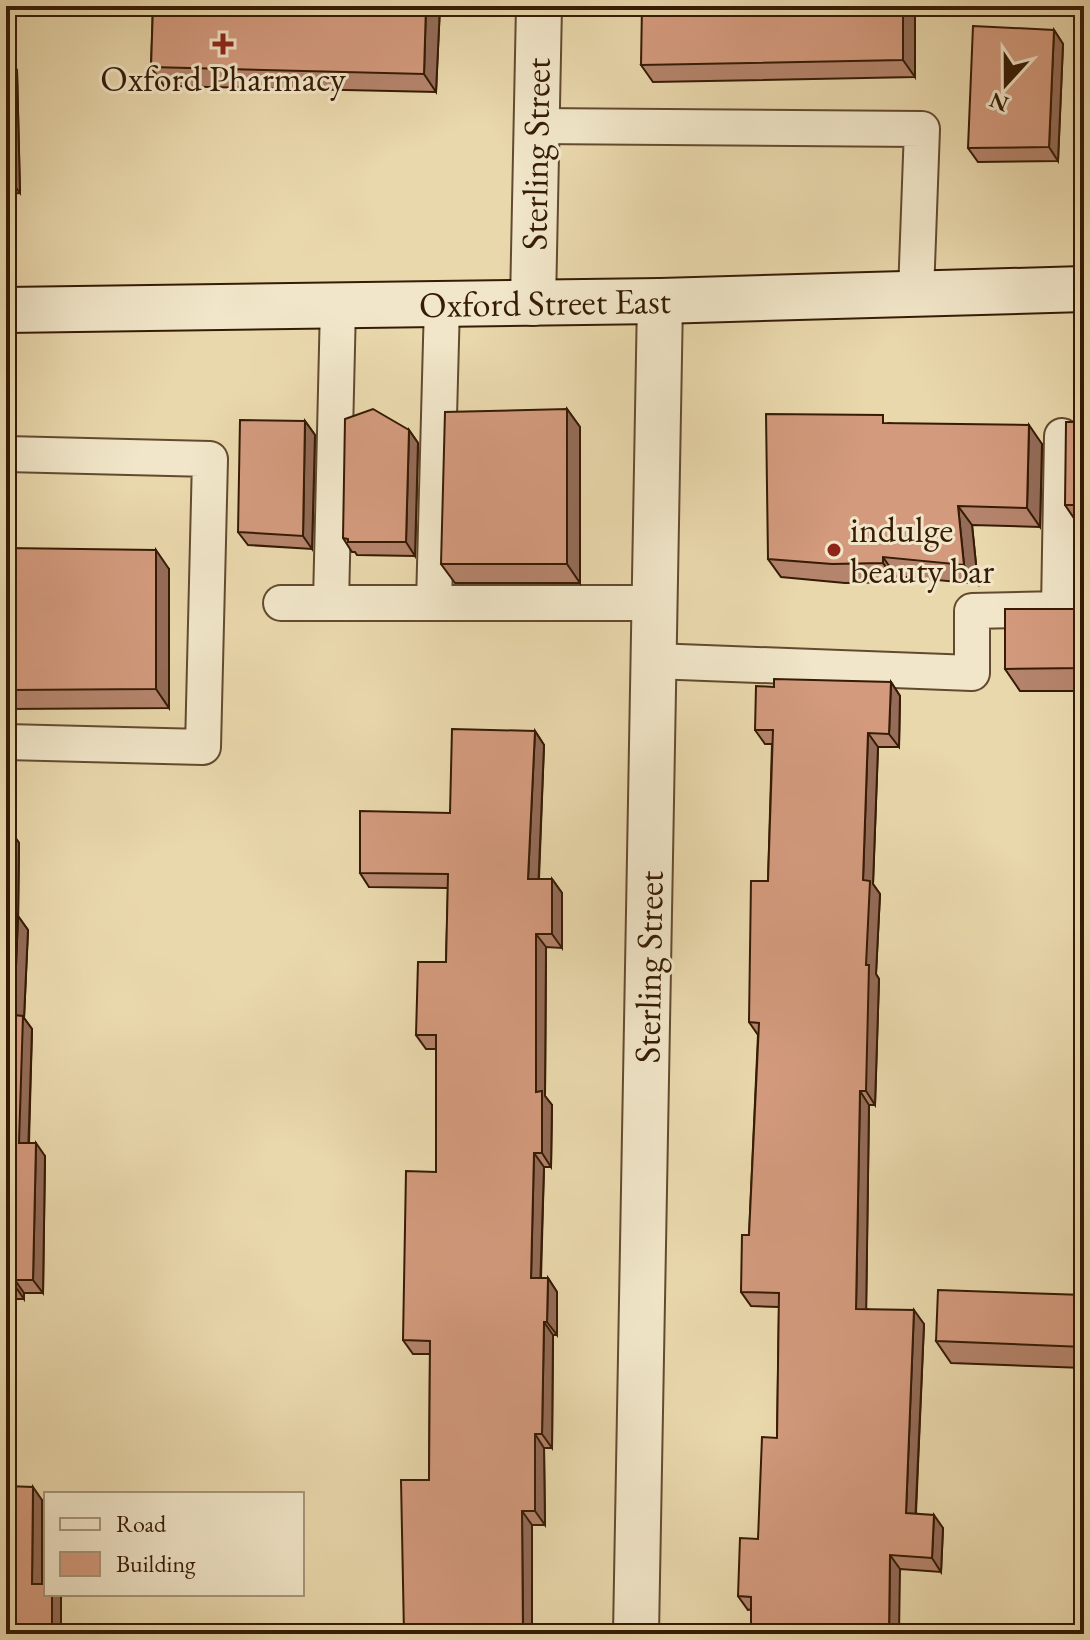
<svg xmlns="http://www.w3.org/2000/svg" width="1090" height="1640" font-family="'EB Garamond',serif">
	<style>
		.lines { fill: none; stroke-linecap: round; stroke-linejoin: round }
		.service-casing { stroke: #634a2f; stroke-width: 38 }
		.minor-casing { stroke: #634a2f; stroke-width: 48 }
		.secondary-casing { stroke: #361b05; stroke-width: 48 }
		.service { stroke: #f1e6c9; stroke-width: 34 }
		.minor { stroke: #f1e6c9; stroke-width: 44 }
		.secondary { stroke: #f1e6c9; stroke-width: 44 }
		.wall { fill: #b5846c; stroke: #361b05; stroke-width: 2 }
		.shaded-wall { fill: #946c58; stroke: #361b05; stroke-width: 2 }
		.building { fill: #d39a7d; stroke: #361b05; stroke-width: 2 }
		.poi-dot { fill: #8f2418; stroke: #f1e6c9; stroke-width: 3 }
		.labels { text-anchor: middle; stroke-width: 6; stroke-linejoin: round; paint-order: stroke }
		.poi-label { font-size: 36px; fill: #361b05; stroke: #f1e6c9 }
		.street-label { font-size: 36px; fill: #361b05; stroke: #f1e6c9 }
	</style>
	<rect width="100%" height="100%" fill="#e9d8ac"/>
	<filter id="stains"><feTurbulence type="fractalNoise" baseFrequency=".0025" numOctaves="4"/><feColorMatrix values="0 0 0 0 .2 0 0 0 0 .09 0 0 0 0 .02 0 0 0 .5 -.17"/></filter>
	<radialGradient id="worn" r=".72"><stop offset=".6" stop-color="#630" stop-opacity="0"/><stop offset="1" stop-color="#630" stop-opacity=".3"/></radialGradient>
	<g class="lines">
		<defs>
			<g id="service">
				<path d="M536,126l386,3 -6,164"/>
				<path d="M6,454l204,5 -7,288 -197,-5"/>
				<path d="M331,602l7,-296"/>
				<path d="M281,603h373"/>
				<path d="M434,603l8,-299"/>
				<path d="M653,661l319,12v-62l87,-2 3,-173"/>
			</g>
			<g id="minor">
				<path d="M533,303l6,-297"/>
				<path d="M636,1634l24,-1333"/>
			</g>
			<path id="secondary" d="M6,310l654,-9 424,-12"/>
		</defs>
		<!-- service casing -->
		<use href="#service" class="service-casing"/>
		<!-- minor casing -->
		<use href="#minor" class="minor-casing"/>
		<!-- secondary casing -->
		<use href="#secondary" class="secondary-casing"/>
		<!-- service -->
		<use href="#service" class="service"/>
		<!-- minor -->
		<use href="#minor" class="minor"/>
		<!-- secondary -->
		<use href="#secondary" class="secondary"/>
	</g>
	<!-- wall -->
	<g class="wall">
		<path d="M153,6h287l-4,86 -272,-6 -13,-19z"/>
		<path d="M915,6v71l-262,5 -12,-17z"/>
		<path d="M1054,30l9,14 -5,117 -80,1 -10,-14z"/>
		<path d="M6,56l11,14 3,123 -14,1z"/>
		<path d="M567,409l13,18v156h-125l-14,-19z"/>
		<path d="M305,421l10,14 -3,114 -64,-4 -10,-13z"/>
		<path d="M1084,422v106l-4,-1 -15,-22z"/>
		<path d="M888,423l154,21 -2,83 -68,-2 6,59 -82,-8v6l-51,1 -64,-6 -13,-18z"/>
		<path d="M409,430l9,13 -3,113 -58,-1 -2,-3h-3l-9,-14z"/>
		<path d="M6,548l163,21v139l-163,1z"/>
		<path d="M1084,609v82h-64l-15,-22z"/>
		<path d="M891,682l9,14 -1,51h-21l-5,137 7,10 -4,80 3,5 -4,126h-6l-3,204 58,15 -8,189 27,15 -2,44 -41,-3 -152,41 -10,-14 20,-57 19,-101 2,-131 -28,-1 -10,-14 8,-57 9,-200 -9,-13 19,-141 4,-137h-7l-10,-14 19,-43z"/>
		<path d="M535,731l9,14 -5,134h13l10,14v55l-16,-1 -1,149 7,9 -1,62h-7l-3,111h7l9,14v43h-4l-1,113h-8l1,77h-13l-103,-45 1,-126h-17l-10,-14 33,-168v-123h-10l-10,-14 30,-73 2,-74 -79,-1 -9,-14 90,-60z"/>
		<path d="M6,802l7,10v22l6,9 -1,73 10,14 -4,88 8,11 -3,114 16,13 -2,137h-19v6h-12l-5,187 35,14v84l4,10h13l2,3 -55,37z"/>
		<path d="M1084,1295v73l-133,-5 -15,-22z"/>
	</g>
	<!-- shaded-wall -->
	<g class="shaded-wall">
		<path d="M426,6h14l-4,86 -12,-18z"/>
		<path d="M903,6h12v71l-12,-17z"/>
		<path d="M1054,30l9,14 -5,117 -9,-14z"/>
		<path d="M8,56l9,14 3,123 -10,-13z"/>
		<path d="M567,409l13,18v156l-13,-19z"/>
		<path d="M305,421l10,14 -3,114 -9,-13z"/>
		<path d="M1029,425l13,19 -2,83 -13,-19z"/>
		<path d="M409,430l9,13 -3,113 -9,-14z"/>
		<path d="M958,506l14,19 6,59 -14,-19z"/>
		<path d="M156,550l13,19v139l-13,-19z"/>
		<path d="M883,557l13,19v6l-13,-19z"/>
		<path d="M891,682l9,14 -1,51 -10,-13z"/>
		<path d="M535,731l9,14 -6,148 -10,-14z"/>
		<path d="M868,733l10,14 -5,137 7,10 -4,80 3,5 -4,126 -9,-14v-126l-3,-85z"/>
		<path d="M6,802l7,10v22l6,9 -1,87 -10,-14z"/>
		<path d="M552,879l10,14v55l-10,-14z"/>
		<path d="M18,916l10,14 -4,88 8,11 -4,128 -9,-14 -5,-128z"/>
		<path d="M536,934l10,13 -1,149 7,9 -1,62 -9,-14 -6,-61z"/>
		<path d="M860,1091l9,14 -3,218 -10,-14z"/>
		<path d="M36,1143l9,13 -2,137 -10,-13z"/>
		<path d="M534,1153l10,14 -4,124 -9,-13z"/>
		<path d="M548,1278l9,14v43l-10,-13z"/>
		<path d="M15,1280l9,13v6l-9,-13z"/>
		<path d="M6,1290l6,9 -6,201z"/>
		<path d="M914,1310l10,14 -9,202 -9,-13z"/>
		<path d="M544,1322l9,13 -1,113 -10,-14z"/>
		<path d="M535,1434l9,14 1,77 -10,-14z"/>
		<path d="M33,1487l9,13v98l-10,-14z"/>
		<path d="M522,1511l10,14v109h-9z"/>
		<path d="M934,1515l9,13 -2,44 -9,-14z"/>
		<path d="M890,1555l10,14 -1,65h-10z"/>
		<path d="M52,1594h7l2,3v37h-9z"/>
	</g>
	<!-- building -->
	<g class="building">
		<path d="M153,6h273l-2,68 -273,-7z"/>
		<path d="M642,6h261v54l-262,5z"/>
		<path d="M973,26l81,4 -5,117 -81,1z"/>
		<path d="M6,56h2l2,124h-4z"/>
		<path d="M373,409l36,21 -3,112h-58v-3l-5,-1 2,-119z"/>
		<path d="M567,409v155h-126l4,-152z"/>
		<path d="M766,414l117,1v8l146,2 -2,83 -69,-2 6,59 -81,-8v6l-51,1 -64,-5z"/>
		<path d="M240,420l65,1 -2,115 -65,-4z"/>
		<path d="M1066,422h18v83h-19z"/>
		<path d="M6,548l150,2v139l-150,1z"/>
		<path d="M1005,609h79v59l-79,1z"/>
		<path d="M774,679l117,3 -2,52 -21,-1 -5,147 7,1 -4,84h3l-3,126h-6l-4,218 58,1 -8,203 28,2 -2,43 -42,-3 -1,79h-138v-37l-13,-1 2,-58 18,1 4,-102 15,1 2,-145 -38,-1 1,-57h7l10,-212 -10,-1 2,-141h17l5,-151h-18l1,-44 18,1z"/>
		<path d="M452,729l83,2 -7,148h24v55h-16v158l6,-1v62h-8l-3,125h17l-1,44h-3l-2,112h-7v77h-13l1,123h-119l-3,-154h28l1,-139 -27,-1 3,-169 30,1v-137h-20l2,-73h28l2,-88 -88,-1v-62l90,2z"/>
		<path d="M6,829h3l-1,87h10l-4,99 9,1 -4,127h17l-3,137h-18v6l-9,-1z"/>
		<path d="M938,1290l146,5v52l-148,-6z"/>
		<path d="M6,1486l27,1 -1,97h14v10h6v40h-46z"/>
	</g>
	<!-- markers -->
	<g class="poi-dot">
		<path d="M219 32h8v8h8v8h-8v8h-8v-8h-8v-8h8z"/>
		<circle cx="834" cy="550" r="8"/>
	</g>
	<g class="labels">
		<!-- poi labels -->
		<g class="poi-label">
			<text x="223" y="91">Oxford Pharmacy</text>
			<text x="850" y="542" text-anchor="start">indulge<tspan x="850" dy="41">beauty bar</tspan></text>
		</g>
		<!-- street labels -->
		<g class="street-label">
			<text transform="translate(535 154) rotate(-89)" y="13">Sterling Street</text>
			<text transform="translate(545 302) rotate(-1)" y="13">Oxford Street East</text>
			<text transform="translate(648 967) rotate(-89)" y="13">Sterling Street</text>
		</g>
	</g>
	<!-- margin -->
	<rect width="1090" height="1640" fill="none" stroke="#e9d8ac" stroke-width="32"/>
	<rect x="8" y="8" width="1074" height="1624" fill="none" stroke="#361b05" stroke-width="4"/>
	<rect x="16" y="16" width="1058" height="1608" fill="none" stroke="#361b05" stroke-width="2"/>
	<!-- legend -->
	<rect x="44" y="1492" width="260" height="104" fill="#f1e6c9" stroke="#a6957b" stroke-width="2"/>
	<rect x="60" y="1518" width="40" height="12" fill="#f1e6c9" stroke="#a6957b" stroke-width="2"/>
	<text x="116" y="1532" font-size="24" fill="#361b05">Road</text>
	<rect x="60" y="1552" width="40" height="24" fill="#d39a7d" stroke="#a6957b" stroke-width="2"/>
	<text x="116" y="1572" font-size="24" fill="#361b05">Building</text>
	<!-- north arrow -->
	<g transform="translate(1006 84) rotate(201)" stroke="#f1e6c9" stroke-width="6" paint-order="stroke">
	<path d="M0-6L14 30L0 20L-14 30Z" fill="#361b05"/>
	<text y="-12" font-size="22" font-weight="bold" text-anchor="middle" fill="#361b05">N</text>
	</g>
	<rect width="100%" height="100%" filter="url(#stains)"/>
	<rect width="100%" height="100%" fill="url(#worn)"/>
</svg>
